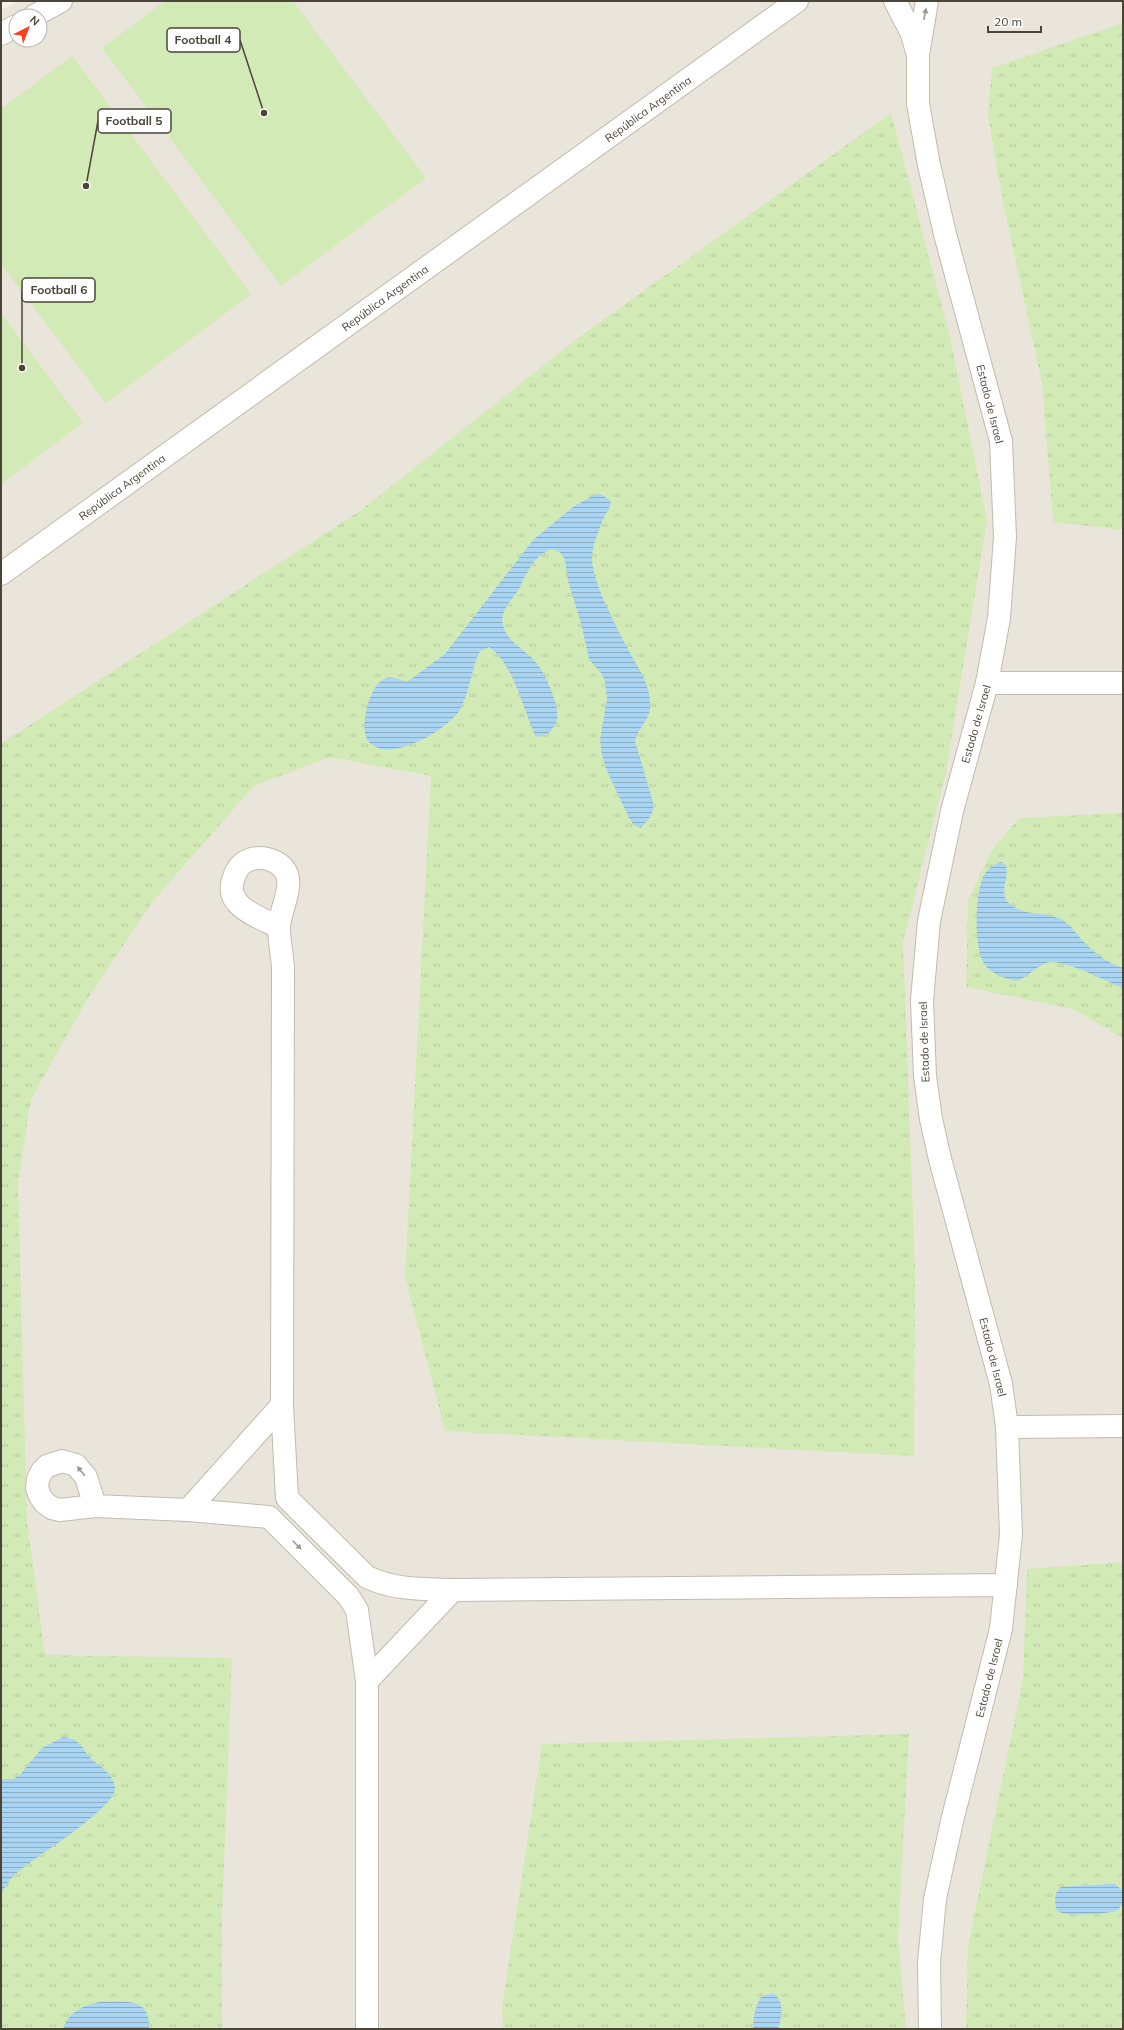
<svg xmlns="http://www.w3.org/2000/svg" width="1124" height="2030" font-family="Mulish,sans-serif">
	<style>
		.residential { fill: #eae5da; fill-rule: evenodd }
		.grass { fill: url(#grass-tufts) }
		.pitch { fill: #d2eab5 }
		.water { fill: url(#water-rules) }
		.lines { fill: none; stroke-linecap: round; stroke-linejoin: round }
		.minor-casing { stroke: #c2bbae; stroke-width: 24 }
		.minor { stroke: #fff; stroke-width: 22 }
		.oneway { fill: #9c9892 }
		.labels { text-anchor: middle; stroke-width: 3; stroke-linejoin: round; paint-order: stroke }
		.street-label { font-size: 11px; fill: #4b4439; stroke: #fff }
		.leader { fill: none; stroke: #4b4439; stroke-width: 1.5 }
		.callout-dot { fill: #4b4439; stroke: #fff; stroke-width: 1.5 }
		.callout { fill: #fff; stroke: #4b4439; stroke-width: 1.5 }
		.callout-label { font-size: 12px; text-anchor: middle; font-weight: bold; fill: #4b4439 }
	</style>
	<defs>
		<pattern id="grass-tufts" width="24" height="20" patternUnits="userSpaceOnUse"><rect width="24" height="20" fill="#d2eab5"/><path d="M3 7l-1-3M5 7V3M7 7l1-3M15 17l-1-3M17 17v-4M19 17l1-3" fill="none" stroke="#b6ca9c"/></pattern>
		<pattern id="water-rules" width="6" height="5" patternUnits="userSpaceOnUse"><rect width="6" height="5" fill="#a9d4f2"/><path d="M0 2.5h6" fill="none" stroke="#8caec5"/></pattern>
	</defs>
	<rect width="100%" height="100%" fill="#f6f3ec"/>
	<!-- residential -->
	<path class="residential" d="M18,1h1105v2028h-1122v-2019zM16,16h24v24h-24z"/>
	<!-- grass -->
	<g class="grass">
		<path d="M1123,23v507l-70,-8 -11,-139 -39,-181 -15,-86 4,-48z"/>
		<path d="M891,113l59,224 37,183 -41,252 -43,170 12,328 -1,186 -469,-25 -40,-154 26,-501 -101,-19 -76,29 -101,115 -65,97 -57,101 -13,84 9,337 18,135 187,3 -10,259v112h-221v-1285l360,-234 217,-172z"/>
		<path d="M1123,813v225l-50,-29 -107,-22 2,-87 24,-50 27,-32z"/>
		<path d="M1123,1562v467h-157l2,-83 55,-267 4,-110z"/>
		<path d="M909,1734l-11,204 8,91h-403l-1,-21 40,-264z"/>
	</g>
	<!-- pitch -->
	<g class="pitch">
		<path d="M165,1h128l133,177 -145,108 -179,-238z"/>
		<path d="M72,56l179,238 -145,109 -105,-139v-155z"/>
		<path d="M1,313l82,110 -82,61z"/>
	</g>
	<!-- water -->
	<g class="water">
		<path d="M601,494l10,7c-1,7 -4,10 -7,16 -5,13 -13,31 -12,44 3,28 28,73 42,99 8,14 18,31 16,48 0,11 -12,20 -15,33l18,61c2,11 -4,17 -12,26l-7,-3 -5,-7 -23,-49 -4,-14 -2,-15 7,-41 -2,-18 -4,-8 -12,-14 -8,-36 -13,-42 -3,-21 -5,-8 -8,-3c-17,6 -24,21 -31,36 -6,13 -22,24 -18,40 2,14 20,24 30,34 11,12 17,27 22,42 2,8 4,17 0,24 -6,9 -9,11 -19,12 -12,-25 -23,-75 -47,-90l-9,4c-9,18 -10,39 -19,57 -11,21 -72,57 -92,34 -11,-12 0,-56 15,-63 8,-4 15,1 23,3l38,-28 88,-114 40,-33 21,-12z"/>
		<path d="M1001,862l5,3c3,11 -6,26 1,36 14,17 40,9 57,20 9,6 15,17 23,24 10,10 23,19 36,23v20c-16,-6 -62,-31 -77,-25 -11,4 -18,14 -29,18 -10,-2 -26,-7 -32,-16 -12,-15 -10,-74 -1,-90 4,-7 10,-11 17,-13z"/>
		<path d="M63,1737c21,2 18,14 32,25 8,6 19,15 20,26 1,19 -75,66 -91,79 -10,7 -18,17 -23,28v-116h12l6,-3 23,-28z"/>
		<path d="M1110,1884h5l8,7v12l-6,8c-11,2 -50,7 -59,0 -4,-4 -3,-13 -2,-18l5,-6z"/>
		<path d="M772,1993c13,6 10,25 6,36h-25c0,-11 2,-22 8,-32z"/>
		<path d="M99,2002c24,0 52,-6 50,27h-86c5,-17 20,-23 36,-27z"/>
	</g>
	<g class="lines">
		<defs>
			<g id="minor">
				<path d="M895,1l17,33 5,18"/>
				<path d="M927,1l-9,54v49l11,61 16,69 56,207 4,96 -6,81 -12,65 -35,128 -23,110 -7,79 3,76 6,43 9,40 61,225 6,43 4,108 -10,94 -49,192 -17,78 -6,64 1,66"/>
				<path d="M34,16l27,-15"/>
				<path d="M1,34l15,-8"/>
				<path d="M1,574l796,-573"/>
				<path d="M987,683h136"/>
				<path d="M282,1405l5,93 80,79c27,13 56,12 86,13l553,-5"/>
				<path d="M1007,1427l116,-1"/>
				<path d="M95,1506l-9,-29 -10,-12 -14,-4 -15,5 -5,5 -4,8 -1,9 3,8 5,7 7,5 8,2 35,-4 93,4 81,7 80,80 8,13 10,71v348"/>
				<path d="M188,1510l94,-105 1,-438c-1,-13 -4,-27 -4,-40 1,-22 25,-54 -8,-67 -10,-4 -21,-2 -29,4 -5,4 -7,10 -9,16 -9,27 28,38 46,47"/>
				<path d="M367,1681l86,-91"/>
			</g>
		</defs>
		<!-- minor casing -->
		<use href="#minor" class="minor-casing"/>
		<!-- minor -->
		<use href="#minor" class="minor"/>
	</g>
	<!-- one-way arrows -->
	<defs><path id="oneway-solid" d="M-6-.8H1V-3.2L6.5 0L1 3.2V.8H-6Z"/></defs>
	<g class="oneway">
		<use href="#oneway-solid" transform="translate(925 14) rotate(-79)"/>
		<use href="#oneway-solid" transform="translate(81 1471) rotate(-129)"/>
		<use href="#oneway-solid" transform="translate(297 1545) rotate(45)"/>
	</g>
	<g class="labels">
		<!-- street labels -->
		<g class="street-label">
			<text transform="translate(648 109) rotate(-36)" y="4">República Argentina</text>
			<text transform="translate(385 298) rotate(-36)" y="4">República Argentina</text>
			<text transform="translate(990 404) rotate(76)" y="4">Estado de Israel</text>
			<text transform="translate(122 487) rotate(-36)" y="4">República Argentina</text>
			<text transform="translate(976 724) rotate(-74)" y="4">Estado de Israel</text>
			<text transform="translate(924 1042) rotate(-92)" y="4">Estado de Israel</text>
			<text transform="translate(993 1357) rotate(76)" y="4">Estado de Israel</text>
			<text transform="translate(989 1678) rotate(-76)" y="4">Estado de Israel</text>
		</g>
	</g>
	<!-- callouts -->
	<path class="leader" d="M264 113L240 40M86 186L98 121M22 368L22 290"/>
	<g class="callout-dot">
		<circle cx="264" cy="113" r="4"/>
		<circle cx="86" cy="186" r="4"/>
		<circle cx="22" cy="368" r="4"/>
	</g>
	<g class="callout">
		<rect x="167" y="28" width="73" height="24" rx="4"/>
		<rect x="98" y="109" width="73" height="24" rx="4"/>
		<rect x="22" y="278" width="73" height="24" rx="4"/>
	</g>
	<g class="callout-label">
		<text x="203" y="44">Football 4</text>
		<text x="134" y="125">Football 5</text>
		<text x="59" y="294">Football 6</text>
	</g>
	<!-- border -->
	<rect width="1124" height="2030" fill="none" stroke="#4b4439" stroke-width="4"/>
	<!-- north arrow -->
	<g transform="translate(28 28) rotate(42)"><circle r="19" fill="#ffffff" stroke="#b7b4b0"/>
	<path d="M0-3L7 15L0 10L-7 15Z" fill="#fc3f1d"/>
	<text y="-6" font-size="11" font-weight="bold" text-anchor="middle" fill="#4b4439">N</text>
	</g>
	<!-- scale -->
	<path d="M988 26v6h53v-6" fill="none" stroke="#4b4439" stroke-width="2"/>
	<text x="994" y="26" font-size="12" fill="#4b4439" stroke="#ffffff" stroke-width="3" paint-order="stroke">20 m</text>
</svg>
